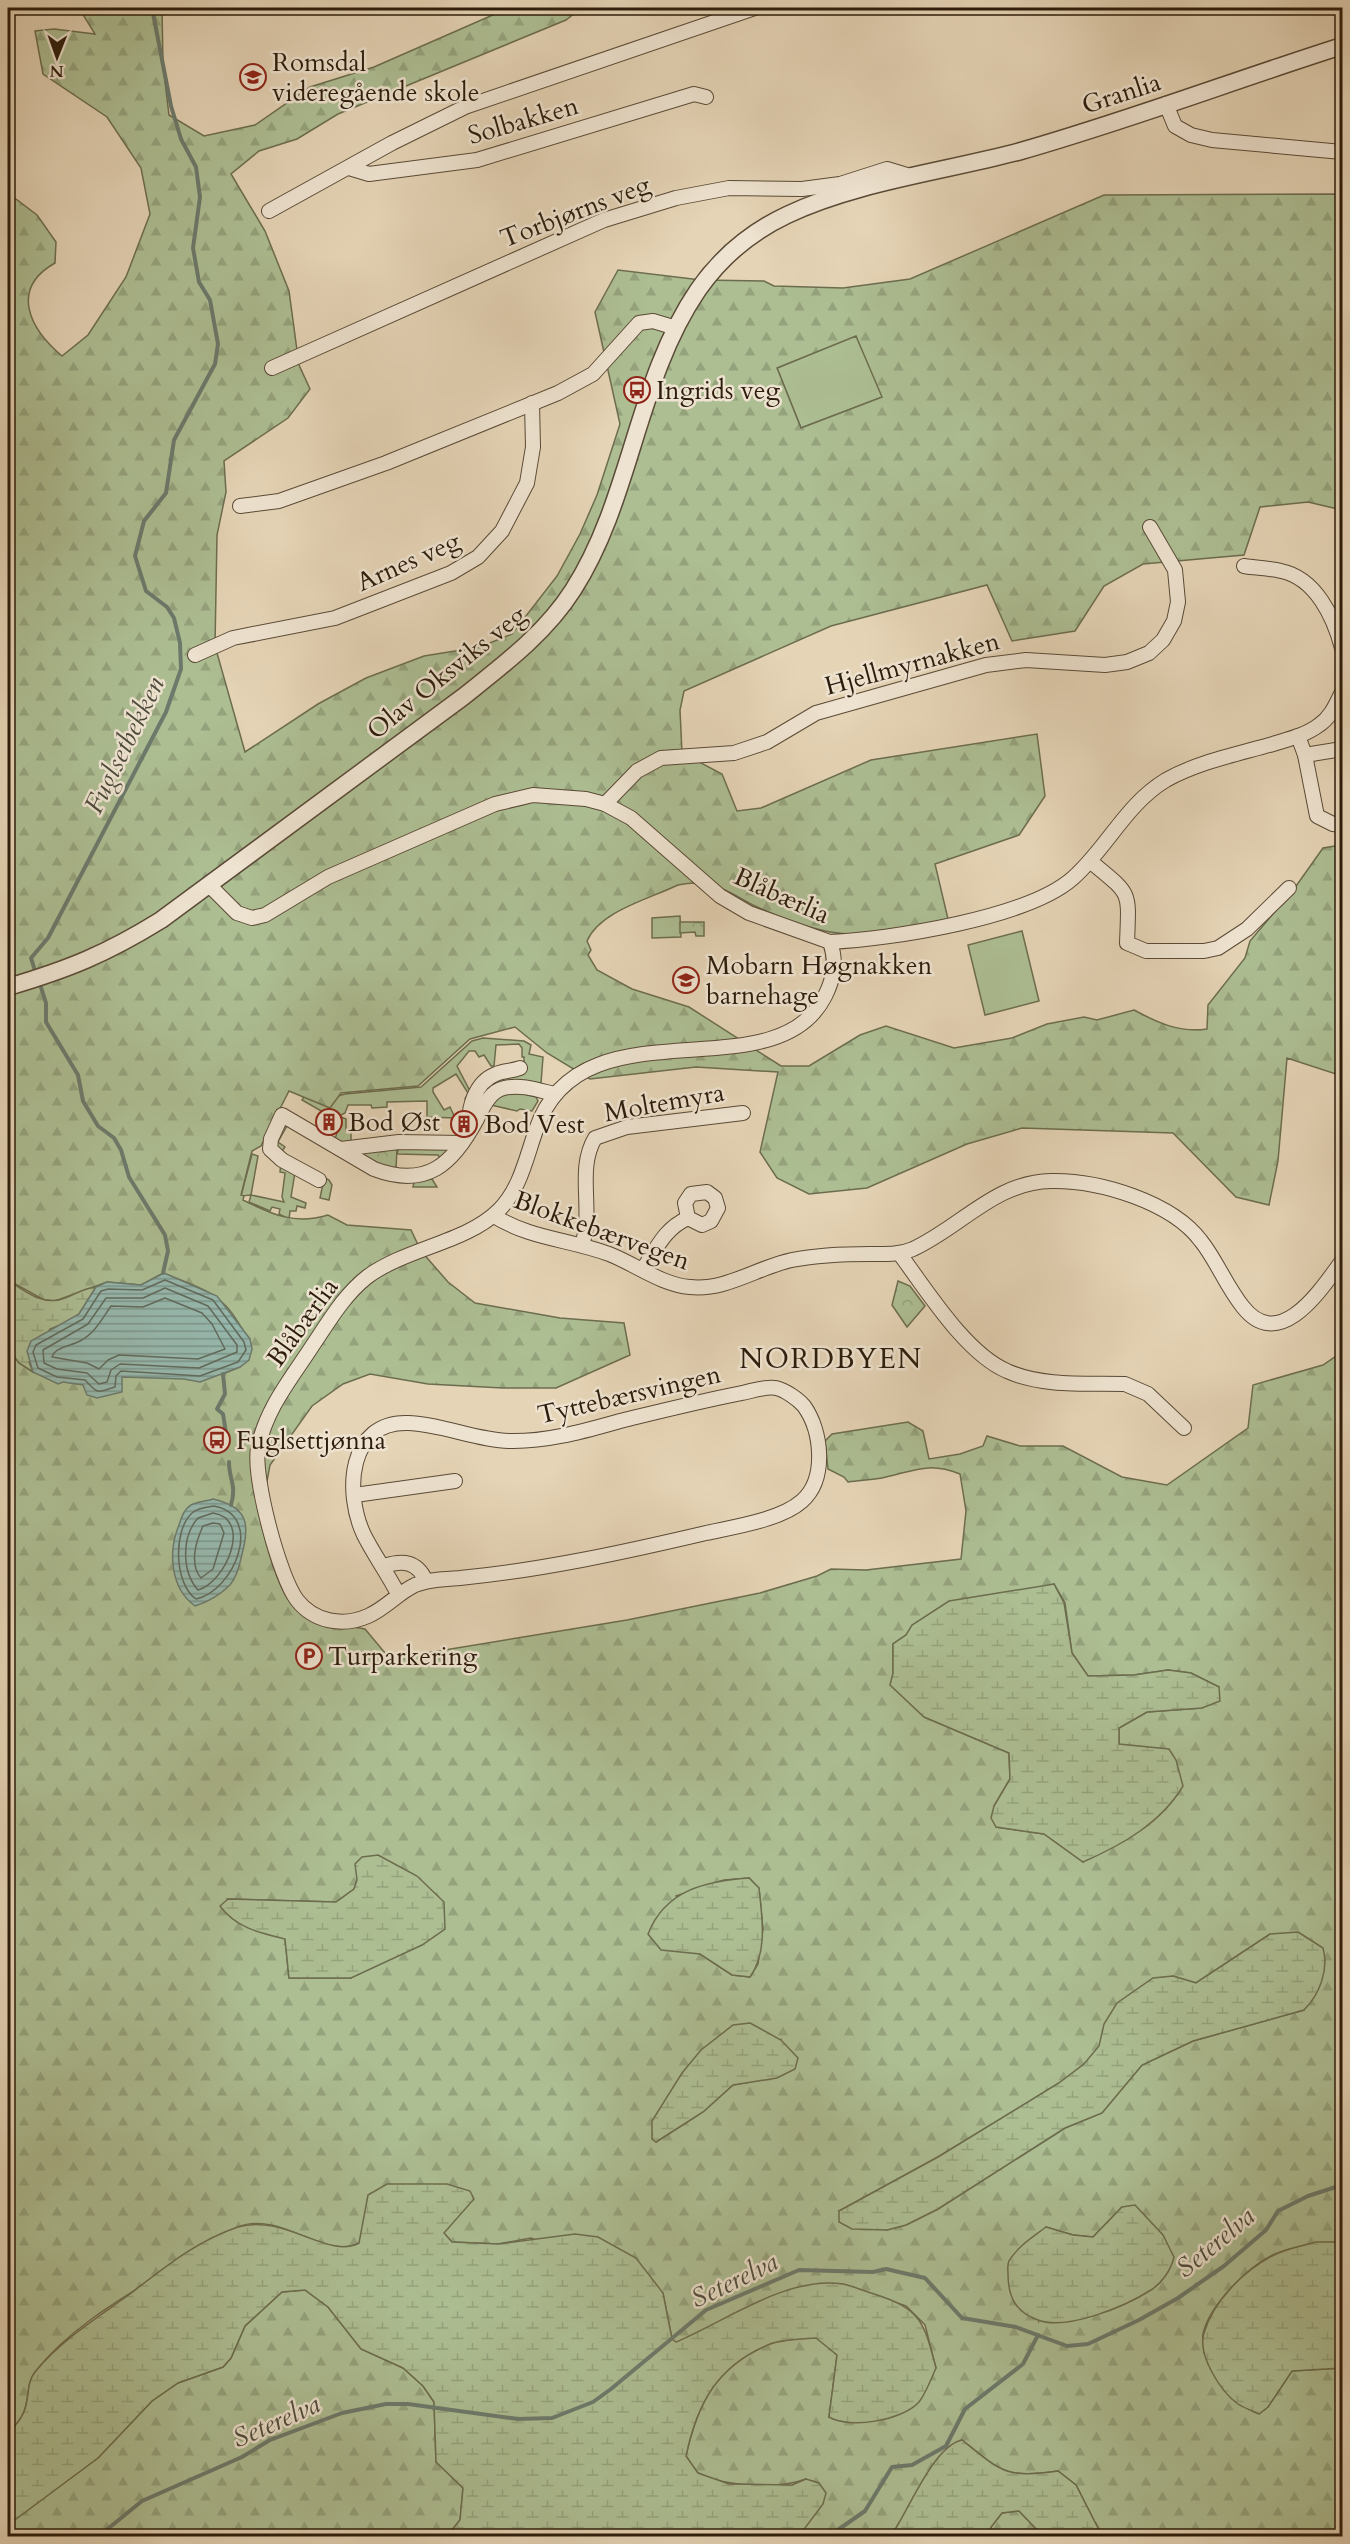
<svg xmlns="http://www.w3.org/2000/svg" width="1350" height="2544" font-family="Cardo,serif">
	<style>
		.grass { fill: #adbe93; stroke: #6c6d4f; stroke-width: 1.5 }
		.forest { fill: url(#forest-firs); stroke: #6c6d4f; stroke-width: 1.5; fill-rule: evenodd }
		.wetland { fill: url(#wetland-marsh); stroke: #6c6d4f; stroke-width: 1.5 }
		.park { fill: url(#park-crowns); stroke: #6c6d4f; stroke-width: 1.5 }
		.water { fill: url(#water-rules); stroke: #6c7a6c; stroke-width: 1.5 }
		.lines { fill: none; stroke-linecap: round; stroke-linejoin: round }
		.shore { stroke: #616a5c; stroke-width: 1.5 }
		.stream { stroke: #6c7a6c; stroke-width: 4 }
		.minor-casing { stroke: #5a4a36; stroke-width: 16 }
		.tertiary-casing { stroke: #5a4a36; stroke-width: 19 }
		.minor { stroke: #eee3d0; stroke-width: 14 }
		.tertiary { stroke: #eee3d0; stroke-width: 16 }
		.labels { text-anchor: middle; stroke-width: 5; stroke-linejoin: round; paint-order: stroke }
		.poi-label { font-size: 26px; fill: #2c1c0b; stroke: #eee3d0; text-anchor: start }
		.street-label { font-size: 26px; fill: #2c1c0b; stroke: #eee3d0 }
		.water-label { font-size: 27px; font-style: italic; fill: #4c4b3c; stroke: #eee3d0 }
		.quarter-label { font-size: 28px; letter-spacing: 1.5px; fill: #2c1c0b; stroke: #eee3d0 }
	</style>
	<defs>
		<pattern id="forest-firs" width="22" height="20" patternUnits="userSpaceOnUse" patternTransform="scale(1.5)"><rect width="22" height="20" fill="#adbe93"/><path d="M5 1l3.5 6h-7zM16 11l3.5 6h-7z" fill="#95a37d"/></pattern>
		<pattern id="wetland-marsh" width="20" height="14" patternUnits="userSpaceOnUse" patternTransform="scale(1.5)"><rect width="20" height="14" fill="#adbe93"/><path d="M1 5h8M5 5V1M11 12h8M15 12V8" fill="none" stroke="#95a37d"/></pattern>
		<pattern id="park-crowns" width="20" height="18" patternUnits="userSpaceOnUse" patternTransform="scale(1.5)"><rect width="20" height="18" fill="#adbe93"/><path d="M2 6a3 3 0 1 1 6 0M12 15a3 3 0 1 1 6 0" fill="none" stroke="#95a37d"/></pattern>
		<pattern id="water-rules" width="6" height="5" patternUnits="userSpaceOnUse" patternTransform="scale(1.5)"><rect width="6" height="5" fill="#96b8ad"/><path d="M0 2.5h6" fill="none" stroke="#7b958b"/></pattern>
	</defs>
	<rect width="100%" height="100%" fill="#e5d4b6"/>
	<filter id="stains"><feTurbulence type="fractalNoise" baseFrequency=".00333" numOctaves="4"/><feColorMatrix values="0 0 0 0 .2 0 0 0 0 .09 0 0 0 0 .02 0 0 0 .5 -.17"/></filter>
	<radialGradient id="worn" r=".72"><stop offset=".6" stop-color="#630" stop-opacity="0"/><stop offset="1" stop-color="#630" stop-opacity=".3"/></radialGradient>
	<!-- grass -->
	<g class="grass">
		<path d="M856,335l27,62 -82,31 -24,-60z"/>
		<path d="M680,916l1,21 -29,1v-20z"/>
		<path d="M1022,931l17,70 -54,14 -17,-70z"/>
		<path d="M483,1038l41,3 7,4 -2,9 14,3 -2,26h-7l-55,21 5,-17 40,-19v-11h-2v-9l-3,-4 -23,1 -2,21h-3l-7,-11 -5,2 -4,-6h-6l-12,15 14,27 -4,9 -2,-3 3,-6 -12,-19 -23,14v4l11,18 6,-3 5,11 -28,-1v-16l-40,1v5l-15,1 -1,-3h-23l-3,8 -6,3 7,3v12h5v12l-7,1 -9,-5 3,-9 -8,-7v-7l-28,-16 3,-5 23,4 17,-5 76,-7 51,-46z"/>
		<path d="M512,1091l24,6 2,4 -6,10 -12,-2 -3,2 -26,-6 4,-6z"/>
		<path d="M284,1122l4,2 -10,18 7,5 -3,4 2,4 45,25 3,5 -3,15 -9,-2 4,-19 -48,-25v-20z"/>
		<path d="M399,1147l50,2 -7,12 -4,-6 -41,-1z"/>
		<path d="M252,1154l6,2 -7,39 33,7 -2,-5 3,-24 -5,-1 1,-10 14,10 -4,25 15,6 -1,5 -8,-2 -1,5h-6l-1,8 -10,-5 1,-5 -8,-2 -2,4 -21,-9 2,-7 -10,1z"/>
		<path d="M432,1179l5,8h-24l1,-5z"/>
	</g>
	<!-- forest -->
	<g class="forest">
		<path d="M79,8h83l1,57 6,50 35,21 51,-11 55,-38 64,-20 121,-53 22,-6h64l-15,12 -228,94 -41,25 -38,12 -28,23 34,57 24,60 10,74 11,24 -22,29 -64,43 2,31 -9,43 -2,111 30,106 73,-48 48,-26 58,-22 56,-9 32,-13 45,-58 23,-42 17,-39 23,-71 -25,-112 23,-42 83,10 63,1 10,5 69,2 67,-9 194,-84 238,-1v316l-34,-8 -48,5 -16,48 -101,9 -39,22 -29,45 -63,10 -25,-56 -156,41 -147,65 -4,19 2,43 40,21 15,37 24,-3 110,-48 166,-26 8,62 -26,39 -84,29 13,55c-40,9 -82,21 -123,12 -23,-5 -48,-15 -70,-25 -29,-15 -42,-28 -77,-21 -29,14 -78,26 -91,56l4,9 -3,5 9,15 35,19 57,18 92,59h28l51,-31 26,-9 68,22 58,-10 35,-14 37,-7 13,3 37,-10c24,13 46,23 73,19l1,-24 37,-47 5,-17 44,-52 29,-41 19,-3v231l-55,-18 -9,103 -9,44 -33,-8 -63,-64 -151,-5 -55,16 -100,44 -58,6 -32,-16 -17,-26 18,-80 -82,-5 -106,12 -43,-26 -32,-26 -45,12 -52,47 -77,7 -11,15 -41,-17 -28,55 -9,5 -11,44 3,1 -1,4c30,15 52,25 85,15l19,10 64,5 10,21 27,31 27,21 85,15 64,5 6,32 -74,33h-53l-75,-4 -58,-10 -27,10 -31,22 -42,59 -5,27 11,63 28,45 31,24 30,5 25,30 237,-39 133,-27 57,-17 14,-7 35,1 95,-11 5,-48 -6,-37c-30,-12 -44,-4 -74,3 -12,3 -25,3 -38,5l-4,-5 -16,-8 -3,-28 7,-7 76,-12 15,9 6,28 31,-5 23,-8 4,-10 33,10h43l59,31 45,8 81,-57 5,-43 70,-20 19,-13v890c-23,0 -45,3 -67,12 -26,11 -66,52 -72,80 -1,6 1,13 1,19l64,54 24,-36 50,-3v168h-236l-5,-2 -25,-49 -18,-14c-53,7 -55,2 -96,-31l-71,96h-92l4,-7 3,-50c-26,10 -80,8 -106,-5 -6,-3 -10,-13 -14,-18 12,-54 30,-90 84,-112 13,-5 32,-5 46,-7l21,18 -8,62 107,-49 -11,-43 -19,-19 -64,-22 -38,2 -35,11 -93,46 -4,-4 -9,-46 -132,-55 -33,6 -46,-2 -8,-9 -85,10c-33,18 -78,-33 -121,-16 -18,7 -35,22 -51,31 -52,33 -114,65 -152,114 -13,17 1,37 -27,60v-1084l11,15 14,9 190,2 17,-7 10,-28c-8,-9 -12,-18 -19,-27 -16,-22 -44,-29 -68,-39l-22,12 -34,-3 -52,19 -11,-1 -36,-20v-1087l29,22 19,27 -1,21c-46,26 -25,66 7,93l26,-21 38,-58 24,-63 -9,-46 -34,-51 -64,-43 -8,-43 19,-2 41,5zM856,336l26,61 -81,31 -24,-60zM1054,1584l11,19 7,50 16,23 46,-1 34,-5 23,3 28,14 -17,21 -55,4 -28,16v16l-36,118 -39,-28 -48,-7 -2,-21 16,-27 -1,-26 -85,-36 -31,-44v-29l13,-9zM749,1878l10,10 4,41 -5,35 -8,13 -18,-2 -32,-21 -24,-58 48,-16zM357,1880l-6,98h-62l-4,-39 -57,-40 108,3 18,-13zM1270,1934l34,76 -111,31 -51,24 -40,48 -37,15 -127,81 -32,16 -19,5 -48,-19 99,-54 121,-74 25,-19 89,-88 23,7zM781,2040l-4,37 -44,8 -30,27 -47,30zM1122,2207l-83,114 7,-94 27,8 20,2z"/>
		<path d="M305,2290l23,17 33,42 42,19 20,18 11,16 2,60 27,26 -3,32 -13,16h-439v-11l5,-5 85,-62 54,-57 26,-18 45,-16 8,-9 14,-32 37,-34z"/>
		<path d="M1019,2511l24,25h-55l3,-9 11,-14z"/>
	</g>
	<!-- wetland -->
	<g class="wetland">
		<path d="M8,1280c16,11 36,27 57,18 11,-4 19,-10 31,-11l-17,27 -9,7 -20,8 -21,33 4,10 -14,-9 -11,-15z"/>
		<path d="M1054,1584l10,19 8,50 16,23 46,-1 34,-5 23,3 28,14 1,14 -18,7 -55,4 -28,16v16l50,5 7,11 7,26c-22,37 -61,59 -100,76l-39,-28 -48,-7 -5,-9 3,-12 16,-27 -1,-26 -85,-36 -34,-32 3,-12v-29l13,-9 6,-10 37,-24z"/>
		<path d="M378,1855l39,21 27,26 1,27 -23,16 -71,33h-62l-4,-39c-25,-6 -49,-11 -65,-33l8,-7 108,3 18,-13 3,-9 -2,-16 7,-7z"/>
		<path d="M749,1878l10,10c3,30 9,63 -9,89l-18,-2 -32,-21 -39,-4 -13,-16c17,-44 58,-53 101,-56z"/>
		<path d="M1298,1932l25,16c6,21 -3,46 -19,62l-111,31 -51,24 -40,48 -37,15 -127,81 -32,16 -19,5 -35,-1 -13,-7v-11l99,-54 121,-74 25,-19 15,-18 5,-22 13,-21 36,-25 20,-2 23,7 74,-49z"/>
		<path d="M750,2023l31,17 17,18 -3,11 -18,9 -44,7 -30,27 -47,30 -4,-3v-18l30,-48 19,-23 32,-25z"/>
		<path d="M387,2184h60l23,7 4,8 -30,34 8,9 46,2 77,-10 23,3 38,21 27,35 9,46 4,3c48,-20 112,-67 167,-58 10,2 21,7 31,10 48,15 50,29 62,74 -5,11 -10,25 -17,34 -17,19 -70,27 -90,15l8,-62 -21,-17c-14,1 -33,1 -46,6 -52,21 -73,59 -84,112l12,17 31,11 63,1 14,-6 13,4 7,10 -3,11 -24,32h-352l13,-16 3,-32 -27,-26 -2,-60 -11,-16 -20,-18 -42,-19 -33,-42 -23,-17 -23,2 -37,34 -14,32 -8,9 -45,16 -26,18 -54,57 -90,67v-93c28,-22 14,-44 27,-60 26,-32 62,-54 95,-78 34,-26 66,-53 108,-67 45,-14 91,33 121,16l9,-48z"/>
		<path d="M1135,2205l28,30 11,22c-3,13 -12,26 -23,33 -25,16 -84,41 -113,30 -23,-8 -30,-24 -30,-46 0,-4 -1,-9 1,-13 9,-15 24,-24 37,-34l27,8 20,2 29,-30z"/>
		<path d="M1316,2242h26v126l-50,3 -24,36 -9,7c-6,-3 -15,-6 -21,-10 -17,-12 -41,-49 -34,-71 9,-32 40,-62 68,-77 13,-7 30,-10 44,-14z"/>
		<path d="M962,2440c41,33 43,38 96,31l18,14 25,49 5,2h-63l-24,-25 -17,2 -11,14 -3,9h-97c17,-24 42,-90 71,-96z"/>
	</g>
	<!-- park -->
	<g class="park">
		<path d="M680,922h24v14h-8l-1,-4 -15,1z"/>
		<path d="M397,1147l-1,23 -2,1 -36,-15 -1,-7z"/>
		<path d="M898,1281l12,5 15,20 -18,21 -15,-22z"/>
	</g>
	<!-- water -->
	<g class="water">
		<path d="M164,1273l53,23 33,43 2,10 -3,11 -9,7 -40,15 -16,-3 -62,-2v15l-25,6 -10,-3 -4,-10 -20,-3 -5,2 -25,-12 -6,-21 4,-10 48,-27 17,-27 11,-5 34,3z"/>
		<path d="M213,1499c35,8 37,25 29,55 -2,10 -5,23 -12,31 -10,10 -22,17 -35,21 -25,-18 -27,-55 -16,-81 2,-7 5,-16 12,-20 6,-3 16,-4 22,-6z"/>
	</g>
	<g class="lines">
		<!-- shore -->
		<g class="shore">
			<path d="M165,1280l48,20 31,42 2,8 -8,12 -38,14 -79,-5 -5,5 -1,11c-20,7 -17,6 -30,-7l-28,-3 -19,-9 -5,-16 3,-7 47,-26 18,-28 7,-2 34,1z"/>
			<path d="M165,1288l43,18 29,39v7l-38,16 -79,-4 -9,6 -4,12 -8,2 -12,-11 -30,-4 -13,-6 -1,-13 45,-26 18,-26h37z"/>
			<path d="M165,1298l37,15 10,11 13,25 -27,10 -79,-4 -11,5 -9,9 -12,-6 -35,-6c3,-10 19,-11 28,-16 15,-8 22,-22 31,-35l32,1z"/>
			<path d="M214,1506c51,10 20,85 -18,93 -22,-15 -23,-69 -4,-86 5,-5 15,-6 22,-7z"/>
			<path d="M213,1513c40,6 13,69 -15,77 -16,-18 -17,-53 0,-72z"/>
			<path d="M213,1523l7,1 4,9 -11,36 -12,9c-12,-14 -5,-37 2,-52z"/>
		</g>
		<!-- stream -->
		<g class="stream">
			<path d="M36,974l-5,-16 17,-20 118,-226 15,-43 -1,-26 -6,-25 -7,-11 -21,-16 -11,-35 9,-35 22,-28 8,-53 41,-76 3,-20 -8,-44 -11,-18 -6,-34 7,-51 -4,-30 -15,-28 -10,-33 -19,-98"/>
			<path d="M39,981l7,22v19l32,53 5,26 15,25 16,12 7,12 8,27 36,58 3,16 -5,22"/>
			<path d="M223,1374l2,20 -8,15 6,5 3,19"/>
			<path d="M229,1462c0,18 8,23 2,43"/>
			<path d="M99,2536l43,-35 100,-44 28,-17 72,-27 44,-9h22l110,15 34,-1 41,-16 18,-13 95,-79 93,-40 74,2 13,-3 39,9 37,40 54,9 51,19 21,-2 51,-24 39,-22 46,-32 42,-36 12,-19 30,-15 34,-11"/>
			<path d="M829,2536l36,-25 27,-44 20,-2 34,-19 19,-37 58,-45 15,-29"/>
		</g>
		<defs>
			<g id="minor">
				<path d="M1166,104l9,22 16,9 21,5 130,12"/>
				<path d="M349,168l20,6 108,-14 217,-66 12,3"/>
				<path d="M269,211l123,-68 73,-36 290,-99"/>
				<path d="M272,368l332,-148 72,-22 53,-10 73,1 38,-5 47,-15 23,7"/>
				<path d="M240,506l39,-5 107,-38 172,-70 35,-19 46,-51 14,-2 23,7"/>
				<path d="M1244,566c12,2 25,2 37,5 35,7 53,47 61,77"/>
				<path d="M195,655l38,-17 102,-20 116,-45 27,-16 24,-26 25,-48 6,-36 -1,-44"/>
				<path d="M1298,736l7,19 12,61 16,8 9,1"/>
				<path d="M1305,755l37,-6"/>
				<path d="M605,804l32,-33 24,-13 73,-5 33,-11 49,-29 170,-48 40,-5 79,5 22,-3 22,-9 14,-13 11,-19 4,-19 -3,-32 -25,-43"/>
				<path d="M1090,861c42,35 39,28 37,82l19,8h58l14,-3 29,-19 42,-41"/>
				<path d="M210,886l27,27 15,5 13,-3 63,-38 167,-73 38,-9 53,4 19,5 26,14 89,78 29,17 81,29c7,20 4,36 -5,54 -50,100 -245,1 -289,134 -10,28 -16,60 -38,81 -31,31 -94,38 -131,66 -24,19 -39,46 -56,71 -21,32 -45,61 -53,100 -5,29 21,128 39,152 17,22 46,27 71,16 18,-8 30,-23 47,-31 14,-6 30,-6 45,-7 83,-8 165,-26 246,-45 27,-6 75,-13 96,-32 25,-22 20,-70 2,-95 -6,-7 -19,-16 -28,-18 -10,-2 -24,3 -34,5 -41,8 -81,18 -122,28 -36,10 -73,21 -111,20 -34,-1 -67,-17 -101,-18 -60,-2 -64,70 -44,112 10,20 24,39 34,59"/>
				<path d="M830,942c61,-3 198,-24 243,-64 34,-30 53,-74 93,-98 32,-18 72,-26 107,-36 16,-5 33,-9 46,-19 12,-8 17,-21 23,-33"/>
				<path d="M470,1129c-3,-20 5,-47 26,-55 7,-3 16,-3 24,-6"/>
				<path d="M341,1149l58,-7 63,1"/>
				<path d="M319,1180l-37,-20 -12,-11 1,-10 11,-24 92,54c53,20 79,-5 103,-50 6,-12 13,-28 27,-31 17,-4 34,2 50,6"/>
				<path d="M494,1216c37,23 74,23 115,38 26,10 53,31 81,33 36,4 68,-20 102,-27 26,-5 53,-6 78,-6 15,0 29,1 43,-5 48,-22 82,-67 138,-68 48,-1 121,21 150,60 16,20 25,45 42,66 37,47 79,-19 99,-46"/>
				<path d="M582,1245c12,-35 -6,-75 13,-107l32,-11 116,-14"/>
				<path d="M899,1253c27,36 66,100 108,118 35,16 80,12 118,13l23,10 36,34"/>
				<path d="M643,1269c14,-21 21,-40 45,-51l14,7 9,-4 7,-13 -3,-10 -8,-6 -16,2 -6,9 3,15"/>
				<path d="M355,1495l100,-14"/>
				<path d="M384,1566c19,-6 33,-5 42,15"/>
			</g>
			<path id="tertiary" d="M8,987c61,-18 98,-33 153,-67l302,-223c40,-32 82,-63 110,-107 59,-92 63,-209 125,-300 23,-33 53,-58 89,-75 69,-33 160,-44 234,-64 109,-31 214,-71 321,-105"/>
		</defs>
		<!-- minor casing -->
		<use href="#minor" class="minor-casing"/>
		<!-- tertiary casing -->
		<use href="#tertiary" class="tertiary-casing"/>
		<!-- minor -->
		<use href="#minor" class="minor"/>
		<!-- tertiary -->
		<use href="#tertiary" class="tertiary"/>
	</g>
	<!-- icons -->
	<defs>
		<symbol id="school-ring" viewBox="-11 -11 22 22"><circle r="9.5" fill="#eee3d0" stroke="#8f2418" stroke-width="1.5"/><path d="M0-5L7-2L0 1L-7-2ZM-4 1L0 2.5L4 1V4Q0 6-4 4Z" fill="#8f2418"/></symbol>
		<symbol id="bus-ring" viewBox="-11 -11 22 22"><circle r="9.5" fill="#eee3d0" stroke="#8f2418" stroke-width="1.5"/><path d="M-5-6H5V4H4V6H2V4H-2V6H-4V4H-5ZM-3.5-4V0h7V-4ZM-3.5 1.2v1.5H-2V1.2ZM2 1.2v1.5H3.5V1.2Z" fill="#8f2418"/></symbol>
		<symbol id="building-ring" viewBox="-11 -11 22 22"><circle r="9.5" fill="#eee3d0" stroke="#8f2418" stroke-width="1.5"/><path d="M-4-6H4V6H1V3H-1V6H-4ZM-2.5-4.3h1.7v1.8h-1.7ZM.8-4.3h1.7v1.8H.8ZM-2.5-1h1.7V.8h-1.7ZM.8-1h1.7V.8H.8Z" fill="#8f2418"/></symbol>
		<symbol id="parking-ring" viewBox="-11 -11 22 22"><circle r="9.5" fill="#eee3d0" stroke="#8f2418" stroke-width="1.5"/><path d="M-3.5-5.5H1a3.5 3.5 0 0 1 0 7H-1V5.5H-3.5ZM-1-3.4V-.6H.8a1.4 1.4 0 0 0 0-2.8Z" fill="#8f2418"/></symbol>
	</defs>
	<g fill-rule="evenodd">
		<use href="#school-ring" x="238" y="62" width="30" height="30"/>
		<use href="#bus-ring" x="622" y="375" width="30" height="30"/>
		<use href="#school-ring" x="671" y="965" width="30" height="30"/>
		<use href="#building-ring" x="314" y="1107" width="30" height="30"/>
		<use href="#building-ring" x="449" y="1109" width="30" height="30"/>
		<use href="#bus-ring" x="202" y="1425" width="30" height="30"/>
		<use href="#parking-ring" x="294" y="1641" width="30" height="30"/>
	</g>
	<g class="labels">
		<!-- poi labels -->
		<g class="poi-label">
			<text x="272" y="71">Romsdal<tspan x="272" dy="30">videregående skole</tspan></text>
			<text x="656" y="399">Ingrids veg</text>
			<text x="706" y="974">Mobarn Høgnakken<tspan x="706" dy="30">barnehage</tspan></text>
			<text x="348" y="1131">Bod Øst</text>
			<text x="484" y="1133">Bod Vest</text>
			<text x="236" y="1449">Fuglsettjønna</text>
			<text x="328" y="1665">Turparkering</text>
		</g>
		<!-- street labels -->
		<g class="street-label">
			<text transform="translate(1121 93) rotate(-18)" y="9">Granlia</text>
			<text transform="translate(523 120) rotate(-16)" y="9">Solbakken</text>
			<text transform="translate(575 211) rotate(-21)" y="9">Torbjørns veg</text>
			<text transform="translate(408 561) rotate(-24)" y="9">Arnes veg</text>
			<text transform="translate(912 663) rotate(-15)" y="9">Hjellmyrnakken</text>
			<text transform="translate(446 672) rotate(-39)" y="9">Olav Oksviks veg</text>
			<text transform="translate(782 895) rotate(24)" y="9">Blåbærlia</text>
			<text transform="translate(664 1102) rotate(-10)" y="9">Moltemyra</text>
			<text transform="translate(602 1230) rotate(20)" y="9">Blokkebærvegen</text>
			<text transform="translate(302 1322) rotate(-54)" y="9">Blåbærlia</text>
			<text transform="translate(629 1394) rotate(-13)" y="9">Tyttebærsvingen</text>
		</g>
		<!-- water labels -->
		<g class="water-label">
			<text transform="translate(124 745) rotate(-64)" y="9">Fuglsetbekken</text>
			<text transform="translate(1215 2242) rotate(-40)" y="9">Seterelva</text>
			<text transform="translate(734 2280) rotate(-26)" y="9">Seterelva</text>
			<text transform="translate(276 2421) rotate(-24)" y="9">Seterelva</text>
		</g>
		<!-- quarter labels -->
		<g class="quarter-label">
			<text x="831" y="1368">NORDBYEN</text>
		</g>
	</g>
	<!-- margin -->
	<rect width="1350" height="2544" fill="none" stroke="#e5d4b6" stroke-width="30"/>
	<rect x="9" y="9" width="1332" height="2526" fill="none" stroke="#2c1c0b" stroke-width="3"/>
	<rect x="15" y="15" width="1320" height="2514" fill="none" stroke="#2c1c0b" stroke-width="1.5"/>
	<!-- north arrow -->
	<g transform="translate(57 57) rotate(181)" stroke="#eee3d0" stroke-width="4.5" paint-order="stroke">
	<path d="M0-4.5L10 22L0 15L-10 22Z" fill="#2c1c0b"/>
	<text y="-9" font-size="16" font-weight="bold" text-anchor="middle" fill="#2c1c0b">N</text>
	</g>
	<rect width="100%" height="100%" filter="url(#stains)"/>
	<rect width="100%" height="100%" fill="url(#worn)"/>
</svg>
